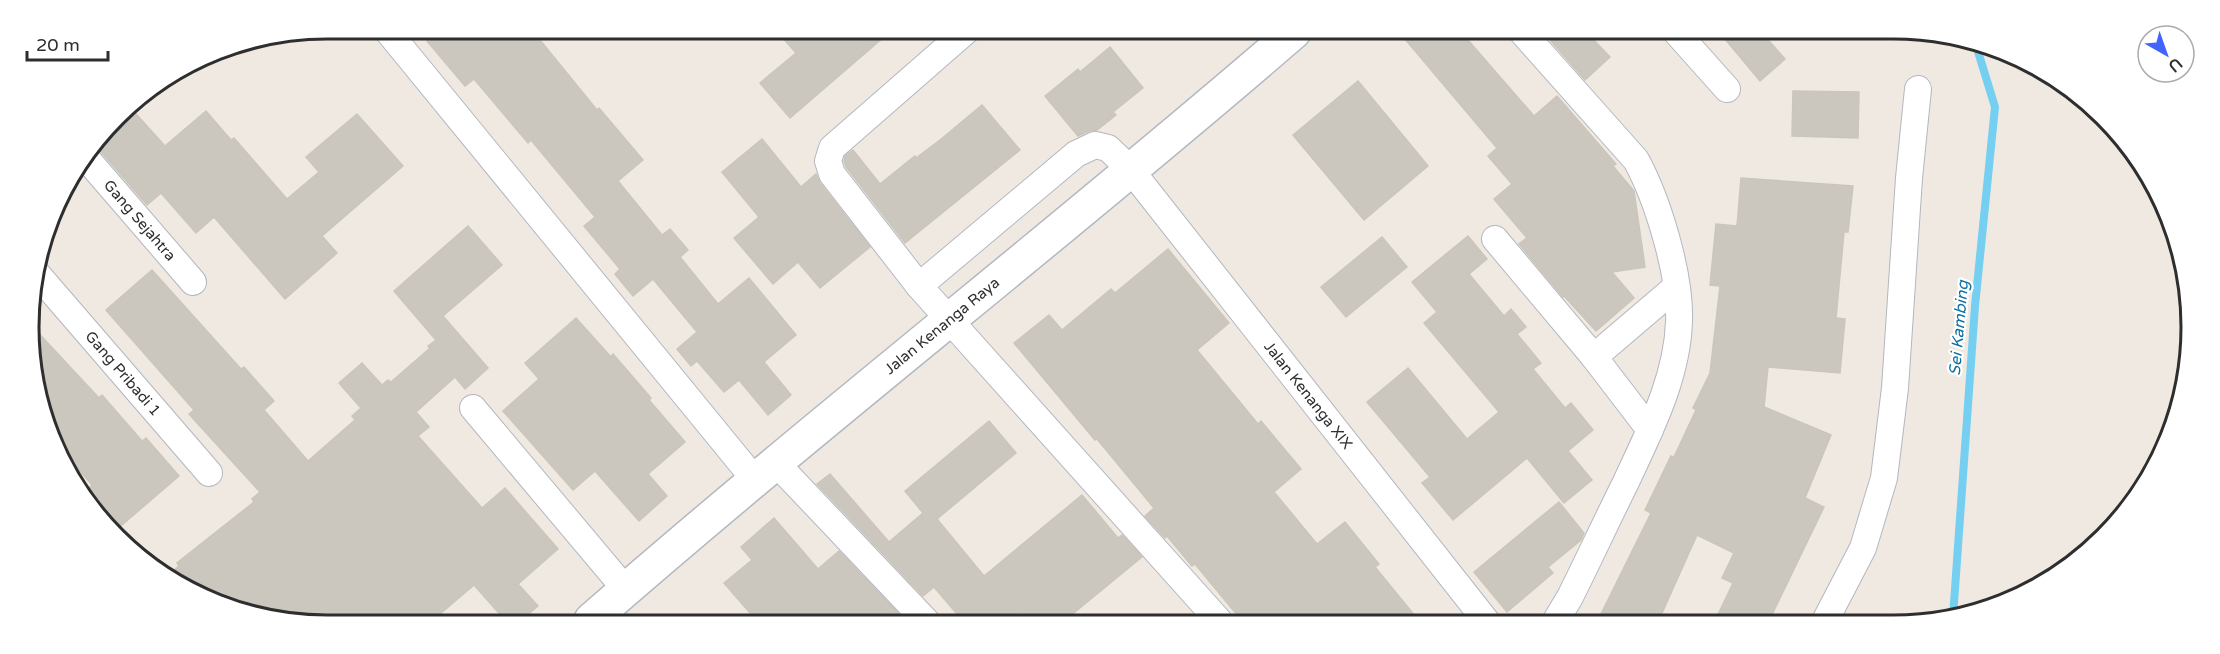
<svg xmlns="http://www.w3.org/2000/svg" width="2220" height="654" font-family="'Varela Round',sans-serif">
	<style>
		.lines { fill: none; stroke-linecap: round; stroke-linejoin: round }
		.stream { stroke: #75cff0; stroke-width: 8 }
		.building { fill: #cbc7bf; stroke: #cbc5ba; stroke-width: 1.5 }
		.street-casing { stroke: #b4b7c1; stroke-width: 28 }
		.secondary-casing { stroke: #b4b7c1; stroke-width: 36 }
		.street { stroke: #fff; stroke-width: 26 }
		.secondary { stroke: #fff; stroke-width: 33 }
		.labels { text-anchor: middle; stroke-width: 4.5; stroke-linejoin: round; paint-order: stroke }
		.street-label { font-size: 15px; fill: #2e2e2e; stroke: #fff }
		.water-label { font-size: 16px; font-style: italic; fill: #0d6fa3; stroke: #fff }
		.rim { fill: none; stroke: #2e2e2e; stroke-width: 3 }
	</style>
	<rect width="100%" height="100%" fill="#efe9e1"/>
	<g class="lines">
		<!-- stream -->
		<path class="stream" d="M1953,617l22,-311 20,-199 -19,-62"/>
	</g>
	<!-- building -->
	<g class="building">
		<path d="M442,29h89l66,81 2,-2 44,52 -25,21 44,54 8,-6 18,21 -8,7 38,47 31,-26 47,57 -32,27 27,33 -23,20 -29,-35 -15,12 -27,-31 -6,5 -14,-17 20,-17 -44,-53 -20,17 -18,-22 5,-5 -36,-43 11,-9 -64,-77 -3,3 -54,-64 -9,7 -38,-45z"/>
		<path d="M776,30h116l-102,88 -30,-35 36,-30z"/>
		<path d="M1399,32h62l73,84 23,-20 59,68 -3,2 21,25 11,76 -33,5 22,26 -38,33 -32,-35 -1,1 -44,-53 8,-6 -33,-39 18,-15 -24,-28 9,-8z"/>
		<path d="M1560,33h27l23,24 -25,23 -34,-39z"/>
		<path d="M1720,33l43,1 22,25 -25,22z"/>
		<path d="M1110,47l33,41 -30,24 3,3 -19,15 -8,1 -11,5 -33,-40 33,-27 2,3z"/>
		<path d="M1358,81l70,85 -64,54 -71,-85z"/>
		<path d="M1793,91l66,1 -1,46 -66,-2z"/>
		<path d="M128,105l37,41 41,-35 25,29 3,-2 53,61 32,-27 -13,-15 51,-43 46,52 -81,70 15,17 -52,46 -71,-82 -18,16 -35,-40 -14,12 -51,-59z"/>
		<path d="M982,105l38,45 -115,93 -59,-76 -2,-6 1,-5 8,-6 27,34 35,-28 1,2 24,-18z"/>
		<path d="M762,139l39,48 15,-13 4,9 50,64 -50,41 -22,-26 -25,22 -39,-46 25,-21 -37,-45z"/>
		<path d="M1741,178l112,8 -5,46h-4l-8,86 9,1 -5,54 -72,-6 -4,40 67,28 -26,63 19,9 -56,116h-54l19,-40 -11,-5 12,-25 -37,-18 -39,87h-61l54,-109 -6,-3 26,-54 3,1 22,-47 -3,-2 17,-35 10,-87 -10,-1 6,-61 21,2z"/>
		<path d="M468,226l34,39 -59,51 45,52 -23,21 -10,-12 -39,35 13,15 -11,9 64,72 23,-20 53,61 -40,35 20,22 -17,14h-16l-31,-35 -41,35h-164l-92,-35 -10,-9 12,-10 -2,-3 77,-61 -2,-3 8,-7 -71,-78 5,-4 -88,-100 46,-40 89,99 3,-2 30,34 -10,9 44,51 47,-41 -3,-4 9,-8 -22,-25 23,-20 20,22 6,-5 3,2 39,-34 -2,-2 8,-6 -42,-49z"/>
		<path d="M1468,236l19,23 -18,15 35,42 7,-7 15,18 -9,7 24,29 -8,6 32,39 6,-5 22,27 -25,21 24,29 -28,23 -37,-45 -74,62 -31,-37 8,-6 -63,-75 41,-34 59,71 32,-27 -75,-89 13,-11 -25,-30z"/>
		<path d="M1382,237l25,30 -61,50 -25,-30z"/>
		<path d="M1168,249l61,74 -32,27 61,74 3,-3 40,48 -27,23 43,52 28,-22 34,42 -4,3 45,55h-177l-48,-58 -3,2 -25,-30 -2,2 -20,-22 9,-8 -57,-69 -2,1 -81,-97 35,-28 13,15 49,-41 4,4z"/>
		<path d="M576,318l35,39 2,-3 38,44 -2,2 36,42 -37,32 19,22 -28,25 -44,-50 -22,19 -70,-79 36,-32 -14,-16z"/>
		<path d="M31,325l68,73 3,-3 40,46 4,-3 33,38 -63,54 -32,-37 8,-8 -40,-47 6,-5 -15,-17z"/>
		<path d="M989,421l27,32 -79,66 47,57 98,-81 36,43 4,-3 20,22 -78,64h-32l-8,-9 -10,9h-51l-29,-34 -11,9 -106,-112 13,-10 59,68 34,-29 -18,-22z"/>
		<path d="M1559,502l25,31 -3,7 -33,27 5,6 -46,39 -33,-40z"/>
		<path d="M774,518l44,51 21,-18 61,64 -7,6h-136l-33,-38 28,-23 -11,-13z"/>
	</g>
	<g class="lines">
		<defs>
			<g id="street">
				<path d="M386,29l369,451"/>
				<path d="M966,31l-134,117 -4,13 4,13 87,112 301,336"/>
				<path d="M1523,33l113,127c22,40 45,116 43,162 -2,57 -30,110 -53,160 -19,38 -37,77 -56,115l-15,25"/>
				<path d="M1677,33l50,56"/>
				<path id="s1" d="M87,159l106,123"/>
				<path d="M1495,239l99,118 56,73"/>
				<path id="s2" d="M38,275l171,198"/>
				<path id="s3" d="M919,286l157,-132 19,-9 13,3 22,21 357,453"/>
				<path d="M1594,357l82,-70"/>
				<path d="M473,408l153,182"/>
				<path d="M776,463l150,158"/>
				<path d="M1824,623l39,-75 21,-70 11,-90 14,-210 9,-89"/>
			</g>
			<g id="secondary">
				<path id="s4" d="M591,620c230,-201 472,-388 703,-588"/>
			</g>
		</defs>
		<!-- street casing -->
		<use href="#street" class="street-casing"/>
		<!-- secondary casing -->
		<use href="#secondary" class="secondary-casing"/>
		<!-- street -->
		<use href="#street" class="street"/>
		<!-- secondary -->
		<use href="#secondary" class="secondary"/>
	</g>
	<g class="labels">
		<!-- street labels -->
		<g class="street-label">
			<text dy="5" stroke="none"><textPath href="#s1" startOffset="81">Gang Sejahtra</textPath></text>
			<text dy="5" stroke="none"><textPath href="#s4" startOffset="458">Jalan Kenanga Raya</textPath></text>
			<text dy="5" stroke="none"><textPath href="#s2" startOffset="130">Gang Pribadi 1</textPath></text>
			<text dy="5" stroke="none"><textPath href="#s3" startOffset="558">Jalan Kenanga XIX</textPath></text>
		</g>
		<!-- water labels -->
		<g class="water-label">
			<text transform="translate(1958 328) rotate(-85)" y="6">Sei Kambing</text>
		</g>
	</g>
	<!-- crop -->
	<path d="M0 0H2220V654H0ZM327 39H1893A288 288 0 0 1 2181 327V327A288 288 0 0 1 1893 615H327A288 288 0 0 1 39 327V327A288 288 0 0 1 327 39Z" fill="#fff" fill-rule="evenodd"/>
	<path class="rim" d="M327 39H1893A288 288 0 0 1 2181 327V327A288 288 0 0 1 1893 615H327A288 288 0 0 1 39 327V327A288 288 0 0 1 327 39Z"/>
	<!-- north arrow -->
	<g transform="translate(2166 54) rotate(140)"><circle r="28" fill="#ffffff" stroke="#ababab" stroke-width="1.5"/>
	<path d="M0-4.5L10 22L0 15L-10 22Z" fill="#4264fb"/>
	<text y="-9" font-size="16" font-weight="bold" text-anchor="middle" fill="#2e2e2e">U</text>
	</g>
	<!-- scale -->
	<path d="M27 51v9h81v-9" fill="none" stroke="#2e2e2e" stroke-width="3"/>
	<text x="36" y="51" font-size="18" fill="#2e2e2e" stroke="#ffffff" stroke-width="4.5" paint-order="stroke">20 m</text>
</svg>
